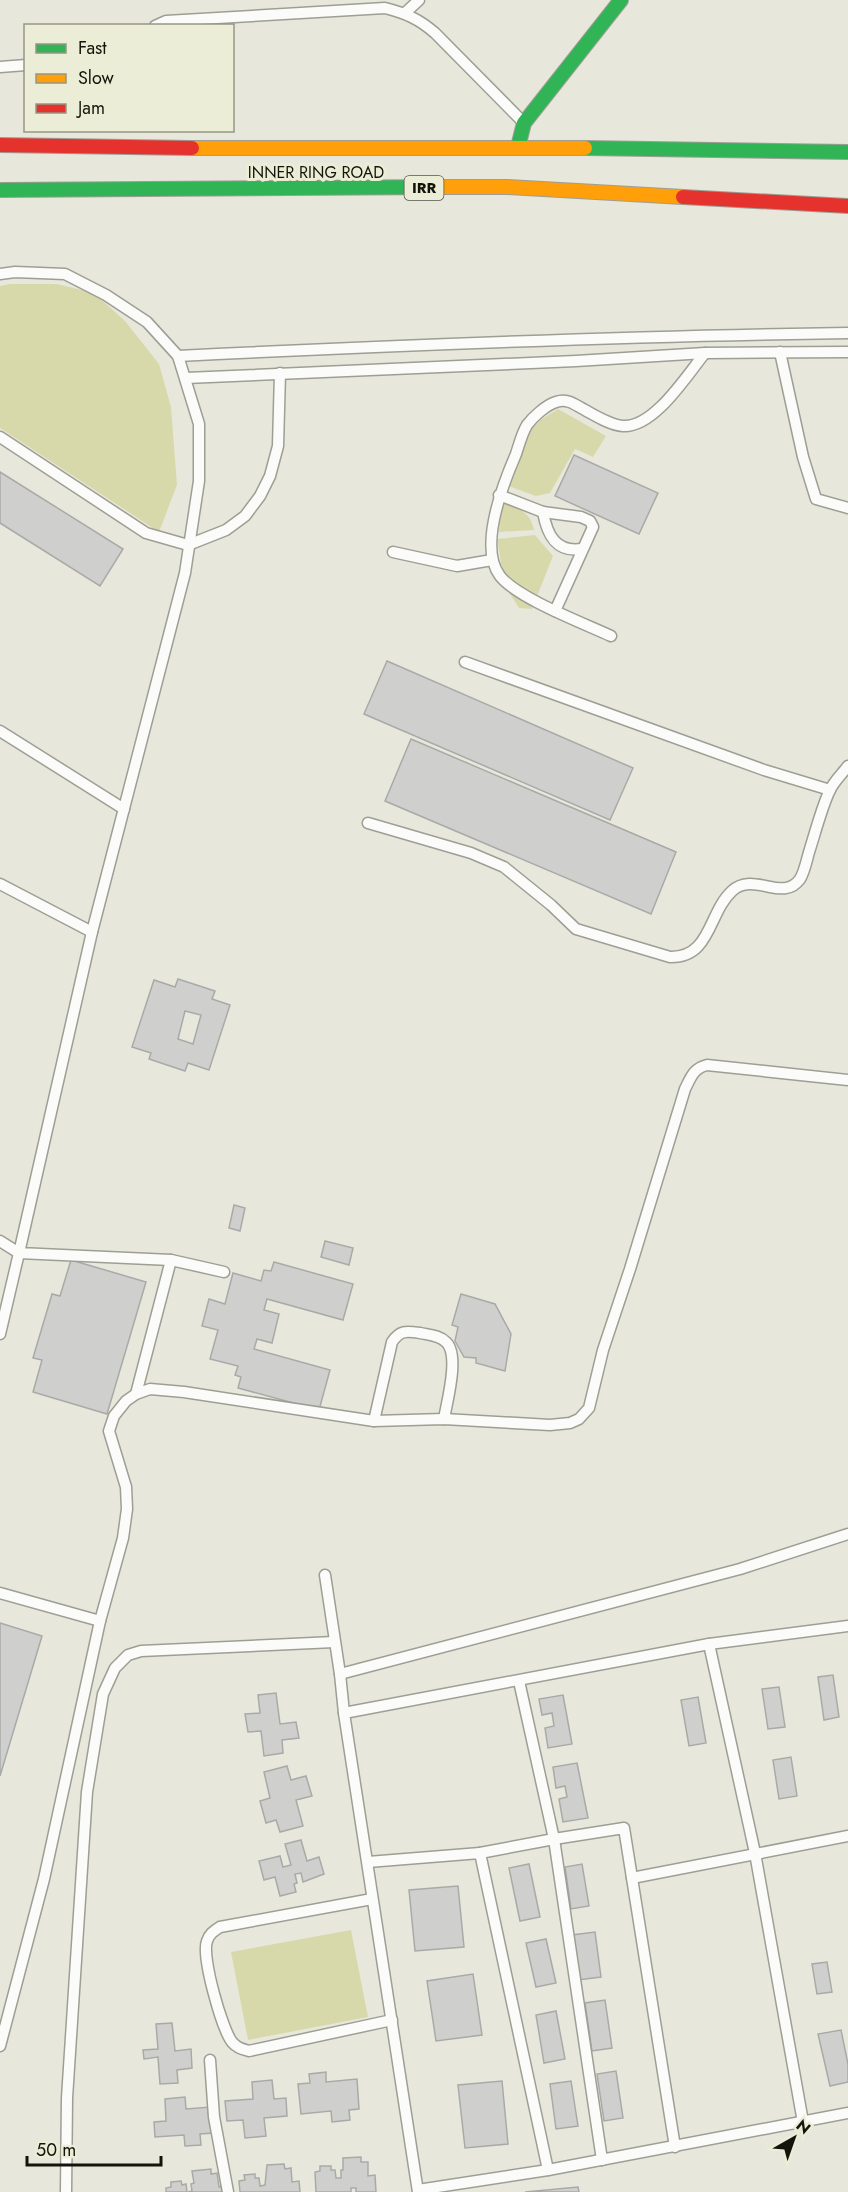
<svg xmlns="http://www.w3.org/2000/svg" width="848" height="2192" font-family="Jost,sans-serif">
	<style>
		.green { fill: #d8d9aa }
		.building { fill: #cfd0ce; stroke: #a9aaa8; stroke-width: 1.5; fill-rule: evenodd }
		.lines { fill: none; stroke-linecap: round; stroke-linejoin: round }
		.lane-casing { stroke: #9e9e95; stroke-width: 13 }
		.fast-casing { stroke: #9e9e95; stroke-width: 16 }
		.slow-casing { stroke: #9e9e95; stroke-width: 16 }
		.jam-casing { stroke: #9e9e95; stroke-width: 16 }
		.lane { stroke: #fbfcfa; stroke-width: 10 }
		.fast { stroke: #30b455; stroke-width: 14 }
		.slow { stroke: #ff9f0a; stroke-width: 14 }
		.jam { stroke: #e5322d; stroke-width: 14 }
		.labels { text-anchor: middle; stroke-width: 6; stroke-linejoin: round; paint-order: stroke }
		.shield { fill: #ecedd6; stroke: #555549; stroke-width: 1.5 }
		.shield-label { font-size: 15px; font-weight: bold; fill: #14140c }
		.street-label { font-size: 16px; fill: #14140c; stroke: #ecedd6 }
	</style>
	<rect width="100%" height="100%" fill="#e7e8db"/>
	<!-- green -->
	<g class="green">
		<path d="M10,284h47l37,9 31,28 34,43 12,43 6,78 -18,47 -159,-104v-142z"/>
		<path d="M558,409l48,27 -13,21 -18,-8 -25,44 -14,3 -31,-11 16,-46 21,-20z"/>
		<path d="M502,503c16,5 29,9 32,27l-35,2z"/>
		<path d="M535,535l18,21 -21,53 -13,-1 -14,-22 -8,-47z"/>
		<path d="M351,1930l17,87 -120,23 -17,-88z"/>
	</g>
	<!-- building -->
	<g class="building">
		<path d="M574,455l84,38 -19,41 -84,-38z"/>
		<path d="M0,472l123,77 -23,37 -100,-63z"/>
		<path d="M387,661l246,107 -23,52 -246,-106z"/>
		<path d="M411,739l265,113 -25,62 -266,-113z"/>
		<path d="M178,979l37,12 -3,8 18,6 -21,65 -21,-7 -3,8 -36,-12 2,-6 -19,-6 22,-67 21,7zM185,1011l16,4 -8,29 -15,-5z"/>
		<path d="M234,1205l11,3 -5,23 -11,-3z"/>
		<path d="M325,1241l28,7 -4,17 -28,-8z"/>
		<path d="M71,1260l75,22 -39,132 -74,-22 9,-32 -9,-2 19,-64 8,2z"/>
		<path d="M274,1262l79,22 -10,36 -76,-21 -3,11 15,4 -7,29 -15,-4 -3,10 76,21 -11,40 -81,-22 3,-11 -6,-2 3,-9 -28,-7 8,-29 -16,-4 7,-27 16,5 8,-31 28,8 3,-11 7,1z"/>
		<path d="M461,1294l34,10 16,30 -6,37 -29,-8v-5l-12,-1 -9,-16 3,-14 -6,-2z"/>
		<path d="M0,1623l42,13 -42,140z"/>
		<path d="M833,1675l6,42 -15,3 -6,-43z"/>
		<path d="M779,1687l6,40 -17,2 -6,-40z"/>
		<path d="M276,1693l4,31 16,-2 3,16 -17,2 1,13 -19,3 -3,-25 -13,1 -3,-18 15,-1 -2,-18z"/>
		<path d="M563,1695l9,49 -24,4 -3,-20 9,-2 -2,-13 -10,2 -3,-16z"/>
		<path d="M698,1697l8,46 -17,3 -8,-46z"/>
		<path d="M791,1757l6,39 -18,3 -6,-39z"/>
		<path d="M577,1763l11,55 -25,4 -4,-23 8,-2 -2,-11 -9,2 -3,-21z"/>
		<path d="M287,1766l4,14 15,-4 6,20 -16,4 7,26 -23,6 -4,-12 -10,3 -6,-22 10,-3 -6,-26z"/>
		<path d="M301,1840l6,21 12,-4 5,17 -21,8 -2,-9 -6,1 2,9 -3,1 2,8 -16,4 -5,-19 -11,3 -5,-19 21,-5 3,11 8,-2 -6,-21z"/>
		<path d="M529,1864l11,53 -20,4 -11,-53z"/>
		<path d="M582,1864l7,42 -18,3 -6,-42z"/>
		<path d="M458,1886l6,61 -49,4 -6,-61z"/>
		<path d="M595,1932l6,45 -23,3 -6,-45z"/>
		<path d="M546,1939l10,44 -20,4 -10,-44z"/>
		<path d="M827,1962l5,30 -15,2 -5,-30z"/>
		<path d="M473,1974l9,61 -46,6 -9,-60z"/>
		<path d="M605,2000l7,48 -20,3 -7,-48z"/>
		<path d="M556,2011l9,48 -21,4 -8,-48z"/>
		<path d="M172,2023l3,28 16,-2 1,19 -15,2 1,13 -18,1 -2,-27 -14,2 -1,-9 15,-1 -2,-25z"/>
		<path d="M841,2030l7,34v18l-18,4 -12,-52z"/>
		<path d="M616,2071l7,47 -19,3 -7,-47z"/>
		<path d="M326,2072v10l31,-3 2,30 -10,1 1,10 -18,2 -1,-11 -30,3 -3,-30 12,-1 -1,-9z"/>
		<path d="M272,2080l2,19 12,-1 1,18 -23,2 2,18 -21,2 -2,-18 -16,1 -2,-20 28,-2 -1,-17z"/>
		<path d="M502,2081l6,63 -43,4 -7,-63z"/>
		<path d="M571,2081l7,45 -22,3 -6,-45z"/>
		<path d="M185,2097l1,12 25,-2 2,26 -13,1 1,11 -16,1 -1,-11 -29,2 -1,-15 12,-1 -1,-22z"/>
		<path d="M361,2157v5h7v14l7,-1 1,17h-20v-4h-5v4h-35l-1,-20 5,-1v-5h11v4h4l1,8h5v-8h2v-12z"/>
		<path d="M284,2164l1,5 6,-1 1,14 7,-1 1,11h-60l-1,-11 6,-1 -1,-5 11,-1v4h4l1,8 5,-1 2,-20z"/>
		<path d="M211,2169v5l6,-1 2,14 7,-1 1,6h-39l4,-1 -1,-7 3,-1 -2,-12z"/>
		<path d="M181,2181l1,4 4,-1 1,8h-21v-4l5,-1v-5z"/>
		<path d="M578,2187l1,5h-54z"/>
	</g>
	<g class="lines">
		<defs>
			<g id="lane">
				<path d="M405,13l14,-13"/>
				<path d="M155,26l11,-5 219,-13c20,5 34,11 50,25l87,88"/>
				<path d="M0,67l26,-2"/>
				<path d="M0,274l15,-2 50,2 41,21 41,27 31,34 21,68v57l-14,92 -93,359"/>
				<path d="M780,352l23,105 13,42 32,9"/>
				<path d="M178,356c223,-11 446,-20 670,-23"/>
				<path d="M186,378l390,-17 129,-8 143,-1"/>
				<path d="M0,437l146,96 42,12 38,-15 19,-14 15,-20 10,-20 8,-30 2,-73"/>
				<path d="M499,495l44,17 38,5 9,4 3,6 -38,84"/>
				<path d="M543,512c4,23 13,41 39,37"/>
				<path d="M393,552l64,14 35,-6"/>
				<path d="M611,636c-28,-13 -94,-38 -111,-60 -22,-29 3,-92 16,-122 3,-9 6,-21 11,-29 6,-8 19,-20 29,-23 12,-4 19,3 29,8 11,6 25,15 38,16 31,2 64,-51 82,-73"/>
				<path d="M465,662l299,108 66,20"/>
				<path d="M0,731l124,78"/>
				<path d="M368,823l103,30 33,14 47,38 25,24 94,28c41,1 38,-44 62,-66 22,-20 51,12 68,-12 5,-8 7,-21 10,-30 6,-19 11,-39 19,-57 4,-10 13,-18 19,-26"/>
				<path d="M0,884l92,48 -73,321 152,7 53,12"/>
				<path d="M0,1241l19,12 -19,81"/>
				<path d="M136,1394l35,-134"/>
				<path d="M374,1421l18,-79c8,-12 14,-11 28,-9 9,2 19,2 26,9 14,13 1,59 -2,77"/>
				<path d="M325,1575l15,99"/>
				<path d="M0,1593l100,28"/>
				<path d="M709,1644l46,209 48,269"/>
				<path d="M519,1681l35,158 48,321"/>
				<path d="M344,1713l-4,-39 400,-105 108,-35"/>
				<path d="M480,1853l74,-14 70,-11 8,50 216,-42"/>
				<path d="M368,1862l112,-9 68,317"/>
				<path d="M632,1878l43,269"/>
				<path d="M372,1899l-152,28c-6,4 -11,7 -13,14 -6,15 15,88 25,101 5,6 10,7 17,9l143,-31"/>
				<path d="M0,2046l44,-167 56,-258 23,-83 4,-29 -1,-22 -17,-56 5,-15 12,-15 10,-7 14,-5 34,3 190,29 70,-2 106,6 20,-2 9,-4 10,-11 14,-58 27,-81 55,-180c6,-12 9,-21 22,-24l141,15"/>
				<path d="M210,2060l4,57 14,75"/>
				<path d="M418,2190l130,-20 300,-57"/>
				<path d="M66,2192l1,-94 20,-306 16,-98 12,-26 13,-13 13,-4 193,-9"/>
				<path d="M418,2192l-74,-479 365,-69 139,-18"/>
			</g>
			<g id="fast">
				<path d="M518,147l6,-24 97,-123"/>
				<path d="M585,148l263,4"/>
				<path d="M0,190l441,-3"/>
			</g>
			<g id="slow">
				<path d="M192,148h393"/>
				<path d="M441,187h66l176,10"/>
			</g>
			<g id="jam">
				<path d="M0,145l192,3"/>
				<path d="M683,197l165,9"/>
			</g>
		</defs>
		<!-- lane casing -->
		<use href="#lane" class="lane-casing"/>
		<!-- fast casing -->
		<use href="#fast" class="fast-casing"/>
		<!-- slow casing -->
		<use href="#slow" class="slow-casing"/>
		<!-- jam casing -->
		<use href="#jam" class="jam-casing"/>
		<!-- lane -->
		<use href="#lane" class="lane"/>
		<!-- fast -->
		<use href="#fast" class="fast"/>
		<!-- slow -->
		<use href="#slow" class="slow"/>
		<!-- jam -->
		<use href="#jam" class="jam"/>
	</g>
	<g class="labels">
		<!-- shield labels -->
		<rect class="shield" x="404.5" y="176" width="39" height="24" rx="4.5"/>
		<g class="shield-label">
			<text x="424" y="193">IRR</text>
		</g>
		<!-- street labels -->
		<g class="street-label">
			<text x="316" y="178">INNER RING ROAD</text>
		</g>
	</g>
	<!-- legend -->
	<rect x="24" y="24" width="210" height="108" fill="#ecedd6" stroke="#969685" stroke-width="1.5"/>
	<rect x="36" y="44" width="30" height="9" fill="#30b455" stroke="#969685" stroke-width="1.5"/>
	<text x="78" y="54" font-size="18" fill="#14140c">Fast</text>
	<rect x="36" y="74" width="30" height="9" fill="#ff9f0a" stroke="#969685" stroke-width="1.5"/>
	<text x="78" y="84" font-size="18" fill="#14140c">Slow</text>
	<rect x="36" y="104" width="30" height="9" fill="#e5322d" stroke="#969685" stroke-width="1.5"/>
	<text x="78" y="114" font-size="18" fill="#14140c">Jam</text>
	<!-- north arrow -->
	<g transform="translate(794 2138) rotate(40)" stroke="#ecedd6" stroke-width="4.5" paint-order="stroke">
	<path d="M0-4.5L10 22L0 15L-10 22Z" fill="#14140c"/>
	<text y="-9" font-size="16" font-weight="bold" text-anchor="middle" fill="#14140c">N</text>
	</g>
	<!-- scale -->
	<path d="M27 2156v9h134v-9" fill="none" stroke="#14140c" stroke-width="3"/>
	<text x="36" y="2156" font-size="18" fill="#14140c" stroke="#ecedd6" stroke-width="4.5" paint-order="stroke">50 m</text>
</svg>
